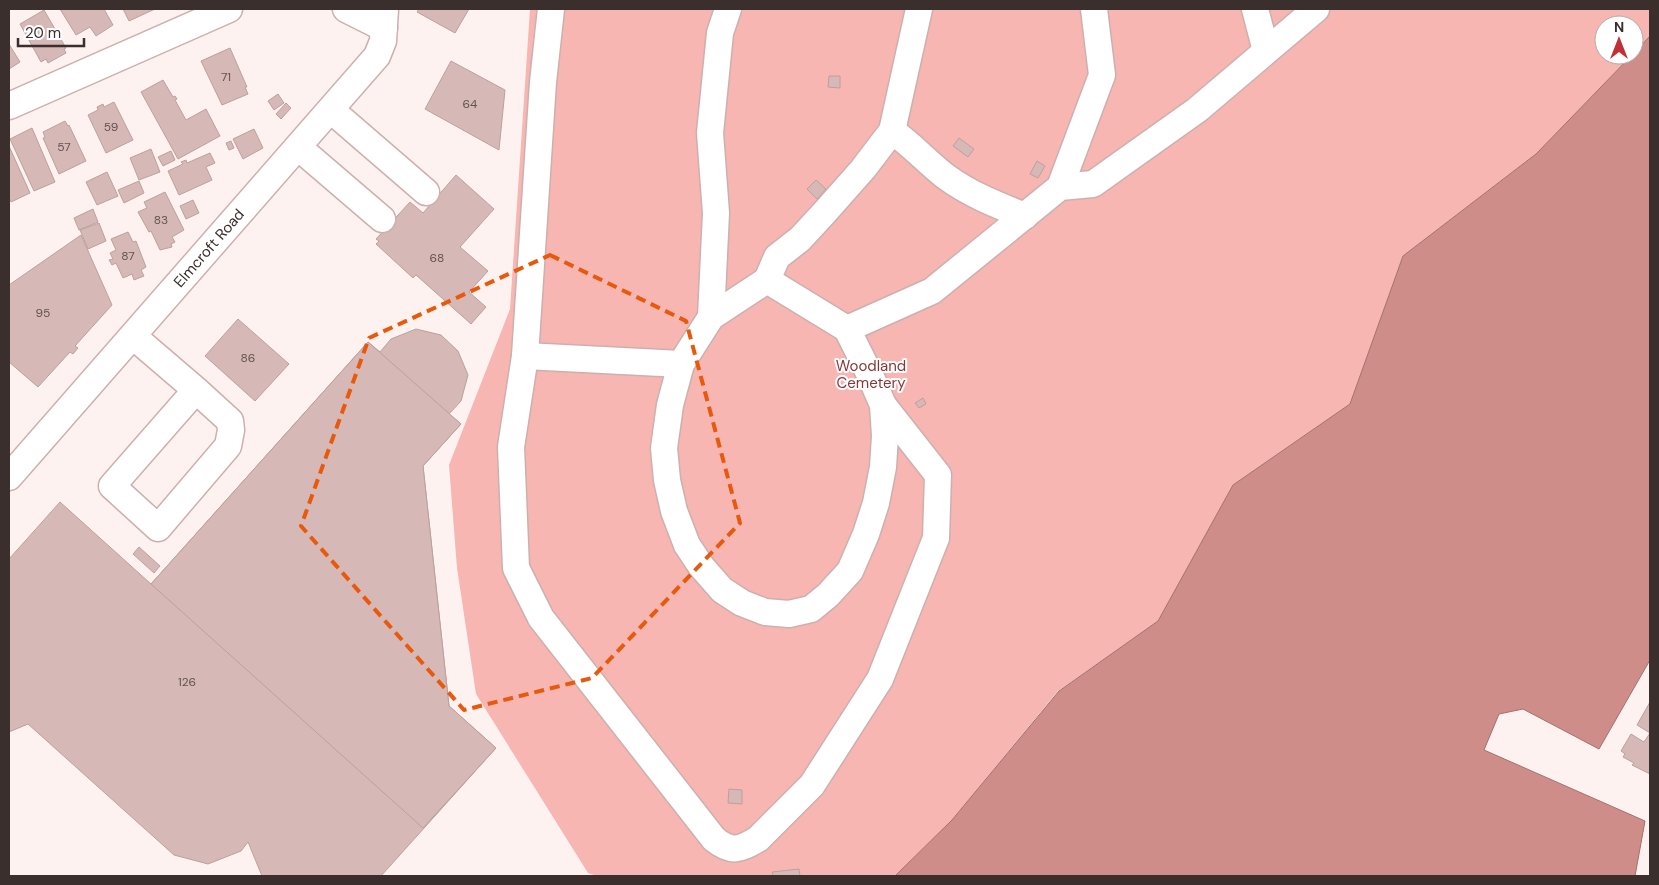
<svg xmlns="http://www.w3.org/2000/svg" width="1659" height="885" font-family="'DM Sans',sans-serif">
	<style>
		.green { fill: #f7b6b2 }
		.water { fill: #ce8d88; stroke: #a2716d }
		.building { fill: #d6b9b6; stroke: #bca09d }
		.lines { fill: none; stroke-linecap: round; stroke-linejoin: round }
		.minor-casing { stroke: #cdb0ad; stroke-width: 29 }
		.minor { stroke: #fff; stroke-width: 26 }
		.marked { fill: none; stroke: #e8590c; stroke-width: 4; stroke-dasharray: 10 6; stroke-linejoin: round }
		.labels { text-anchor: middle; stroke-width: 4; stroke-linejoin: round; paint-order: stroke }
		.number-label { font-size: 12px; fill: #625250 }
		.street-label { font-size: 15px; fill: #3b2f2e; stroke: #fff }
		.park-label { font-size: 15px; fill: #873736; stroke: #fff }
	</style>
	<rect width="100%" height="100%" fill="#fef2f1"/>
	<!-- green -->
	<path class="green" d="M530,9h1120v27l-16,17v-28h-30v30h28l-96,99 -133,102 -53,148 -117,81 -75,136 -100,70 -106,129 -57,56h-298l-9,-3 -112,-179 -19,-126 -8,-103 61,-156z"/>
	<!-- water -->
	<path class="water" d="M1650,36v624l-51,89 -76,-40 -24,5 -15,36 161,71 -10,55h-740l57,-56 107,-129 99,-70 75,-136 117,-81 53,-148 133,-102 96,-99h2v-2z"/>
	<!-- building -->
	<g class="building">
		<path d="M60,9h44l9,16 -17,11 -6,-9 -14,8z"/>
		<path d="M123,9h32l-26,12z"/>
		<path d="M419,9h50l-14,24 -38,-21z"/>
		<path d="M44,10l22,38 -2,1 2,4 -18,10 -2,-4 -5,3 -21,-38z"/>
		<path d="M9,44l11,18 -11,7z"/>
		<path d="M230,48l17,39h-2l3,7 -26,11 -21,-44z"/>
		<path d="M451,61l54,29 -6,60 -74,-41z"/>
		<path d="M829,76h11v12l-12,-1z"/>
		<path d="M163,80l10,17 2,-1 2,3 -2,1 11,20 20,-11 14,27 -42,23 -37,-67z"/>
		<path d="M278,94l6,9 -10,7 -6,-9z"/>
		<path d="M114,102l19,38 -27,13 -18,-38 10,-5 -1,-3 6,-3 1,3z"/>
		<path d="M286,103l5,5 -10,11 -5,-5z"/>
		<path d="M65,121l3,5 1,-1 17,36 -27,13 -16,-36 2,-1 -2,-5z"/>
		<path d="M32,128l23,54 -21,9 -24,-52z"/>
		<path d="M254,129l9,19 -20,11 -10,-20z"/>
		<path d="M959,138l15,11 -6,8 -15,-11z"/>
		<path d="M231,141l3,7 -5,2 -3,-7z"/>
		<path d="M9,146l21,47 -19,9 -2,-4z"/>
		<path d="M151,149l9,23 -21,8 -9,-22z"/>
		<path d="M171,151l4,9 -12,6 -5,-9z"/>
		<path d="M210,153l5,10 -9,4 6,13 -33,15 -11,-24 15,-7 -2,-2 5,-2 1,3z"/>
		<path d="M1037,161l8,5 -7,12 -8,-4z"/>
		<path d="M107,172l11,24 -21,9 -11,-23z"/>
		<path d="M456,175l38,34 -34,38 28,24 -19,21 17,15 -15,17 -55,-49 -3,3 -37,-34 3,-3 -3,-2 34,-37 13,11z"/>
		<path d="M816,180l10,9 -9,10 -10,-10z"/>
		<path d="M139,181l5,12 -20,10 -6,-13z"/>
		<path d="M165,192l19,38 -12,7 3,5 -4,2 1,3 -12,3 -9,-19 -2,1 -11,-20 9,-4 -3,-6z"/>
		<path d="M193,200l6,13 -13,6 -6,-13z"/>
		<path d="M93,209l5,13 -19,8 -5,-12z"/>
		<path d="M99,223l7,18 -18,8 -8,-19z"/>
		<path d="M128,232l5,10 3,-1 10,26 -5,3 3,6 -10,4 -2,-6 -9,4 -7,-15 -4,2 -3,-5 4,-1 -3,-6 6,-3 -5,-11z"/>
		<path d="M81,235l31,70 -37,41 3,2 -5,6 -3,-2 -32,35 -29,-25v-77z"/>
		<path d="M238,319l51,45 -34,37 -50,-45z"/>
		<path d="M416,329l25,6 17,16 10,24 -7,26 -12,13 12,10 -38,42 26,240 47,42 -115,128h-119l-14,-34 -7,9 -33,13 -34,-9 -146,-131 -19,8v-173l51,-57 91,82 217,-242 12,10 11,-13z"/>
		<path d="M368,342l93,82 -38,42 26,240 47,42 -73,80 -272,-244z"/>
		<path d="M923,398l3,6 -7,4 -4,-5z"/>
		<path d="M139,547l21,19 -6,7 -21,-19z"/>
		<path d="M1650,702v72l-18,-9 2,-2 -11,-6 2,-3 -4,-3 10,-17 13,8 6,-9 -13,-8z"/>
		<path d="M729,789l13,1v14l-14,-1z"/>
		<path d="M799,869l1,7h-27l-1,-4z"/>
	</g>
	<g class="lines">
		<defs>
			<g id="minor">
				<path d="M346,9l38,19"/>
				<path d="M551,9l-8,73 -18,274 -14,91 5,121 25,50 173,221c17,14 26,11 44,0l54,-54 68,-106 56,-141 2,-63 -55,-70"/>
				<path d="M1255,9l11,42"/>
				<path d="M9,106l220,-97"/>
				<path d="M331,110l95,82"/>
				<path d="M892,131c19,13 35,31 53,45 24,18 52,29 80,40"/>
				<path d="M298,147l84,72"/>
				<path d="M1060,187l42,-112 -8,-66"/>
				<path d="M767,280l80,49 23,46 13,30 2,31 -2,31 -7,36 -10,31 -16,37 -22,24 -17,14 -22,5 -24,-2 -23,-9 -20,-13 -21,-24 -14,-21 -13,-34 -7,-31 -3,-32 6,-43 11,-41 30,-47z"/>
				<path d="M767,280l10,-23 23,-18 25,-27 38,-43 29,-38 27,-122"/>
				<path d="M711,317l5,-104 -6,-80 10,-100 8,-24"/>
				<path d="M847,329l85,-38 128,-104 33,-3 104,-74 119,-101"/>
				<path d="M133,336l63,54 -84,96 46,42 70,-82 3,-16 -1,-9 -34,-31"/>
				<path d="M525,356l156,8"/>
				<path id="s1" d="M9,477l368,-421 6,-15 2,-32"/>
			</g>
		</defs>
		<!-- minor casing -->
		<use href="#minor" class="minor-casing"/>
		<!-- minor -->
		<use href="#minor" class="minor"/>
	</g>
	<!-- marked area -->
	<path class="marked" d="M550,255l136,66 54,202 -148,155 -128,32 -163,-184 68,-188z"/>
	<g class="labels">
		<!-- number labels -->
		<g class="number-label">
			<text x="226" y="81">71</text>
			<text x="470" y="108">64</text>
			<text x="111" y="131">59</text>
			<text x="64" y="151">57</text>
			<text x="161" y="224">83</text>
			<text x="128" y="260">87</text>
			<text x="437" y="262">68</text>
			<text x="43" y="317">95</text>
			<text x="248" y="362">86</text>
			<text x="187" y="686">126</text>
		</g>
		<!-- street labels -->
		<g class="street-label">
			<text dy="5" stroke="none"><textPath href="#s1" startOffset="304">Elmcroft Road</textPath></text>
		</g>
		<!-- park labels -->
		<g class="park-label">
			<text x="871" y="371">Woodland<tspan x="871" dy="17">Cemetery</tspan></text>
		</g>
	</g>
	<!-- border -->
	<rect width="1659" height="885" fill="none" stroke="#3b2f2e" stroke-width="20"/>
	<!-- north arrow -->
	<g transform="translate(1619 40)"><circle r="24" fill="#ffffff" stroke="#b1acab"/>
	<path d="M0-4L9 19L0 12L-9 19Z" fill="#c03037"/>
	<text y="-8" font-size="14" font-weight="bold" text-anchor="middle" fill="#3b2f2e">N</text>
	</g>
	<!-- scale -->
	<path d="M18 38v8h66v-8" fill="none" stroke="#3b2f2e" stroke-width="2.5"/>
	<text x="25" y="38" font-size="15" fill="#3b2f2e" stroke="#ffffff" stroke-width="4" paint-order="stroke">20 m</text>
</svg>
